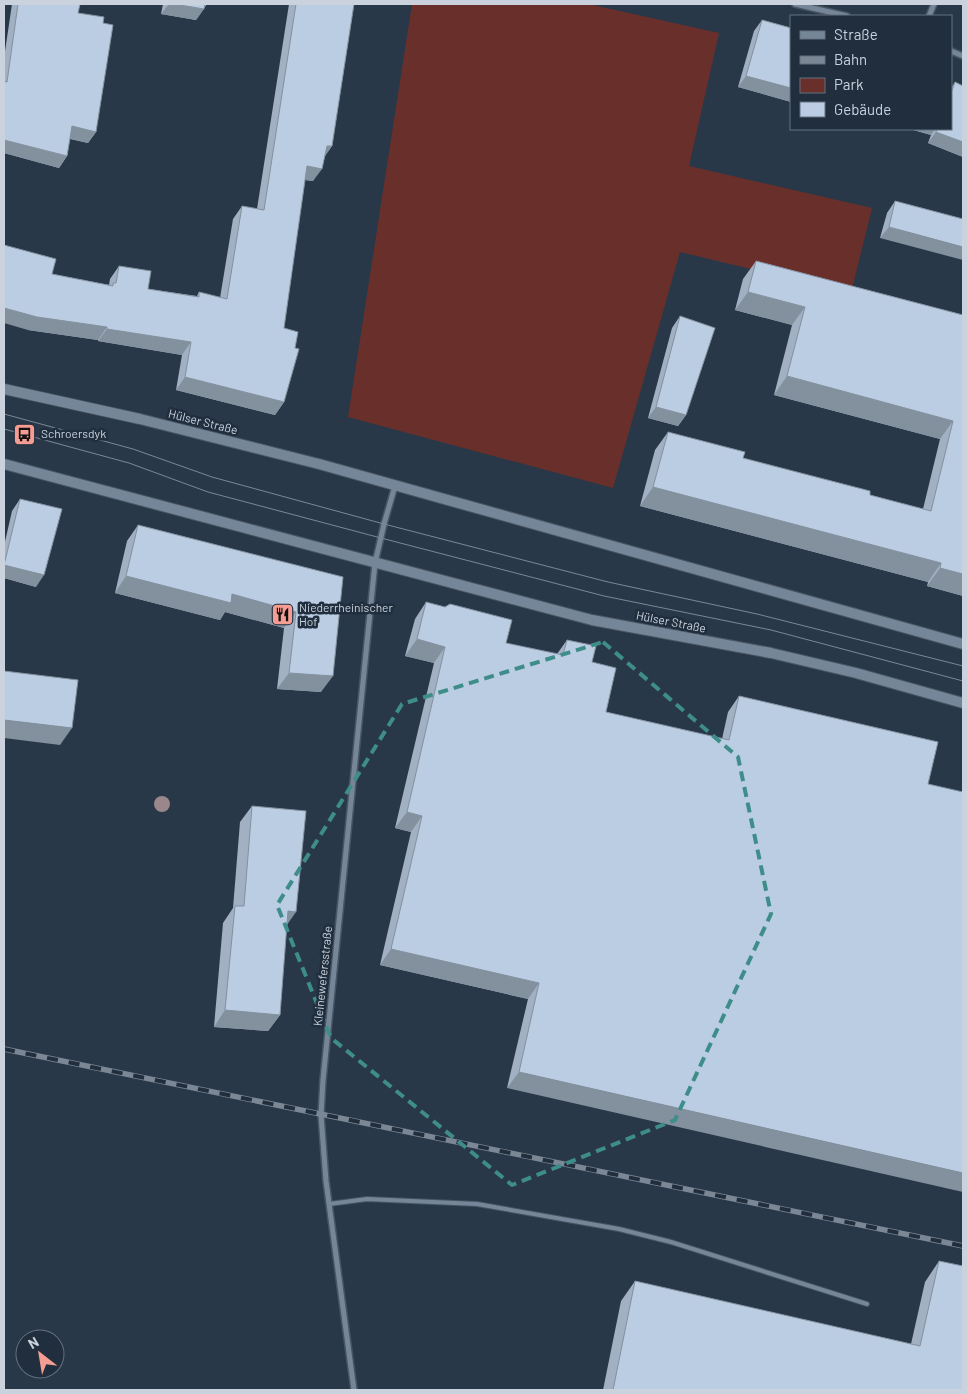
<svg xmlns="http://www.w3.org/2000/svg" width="967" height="1394" font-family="Barlow,sans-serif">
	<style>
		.green { fill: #692f2b }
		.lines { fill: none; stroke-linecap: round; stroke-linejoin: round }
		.lane-casing { stroke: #485562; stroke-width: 6 }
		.street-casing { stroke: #485562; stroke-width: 8 }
		.secondary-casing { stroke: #485562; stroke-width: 12 }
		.lane { stroke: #768699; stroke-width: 4 }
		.street { stroke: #768699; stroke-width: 5 }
		.secondary { stroke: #768699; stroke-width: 10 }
		.tram { stroke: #7b8794; stroke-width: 1 }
		.rail-casing { stroke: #7b8794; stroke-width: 5.5 }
		.rail { stroke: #202e3e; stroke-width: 4; stroke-dasharray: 11; stroke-linecap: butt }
		.tree { fill: #9a878b }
		.wall { fill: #a1b0c2 }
		.shaded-wall { fill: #83909e }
		.building { fill: #bbcde2; stroke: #83909e }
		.marked { fill: none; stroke: #3e8d8a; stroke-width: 4; stroke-dasharray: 10 6; stroke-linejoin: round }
		.labels { text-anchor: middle; stroke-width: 5; stroke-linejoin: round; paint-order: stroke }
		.street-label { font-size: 12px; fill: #cad3dd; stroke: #202e3e }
		.poi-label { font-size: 12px; fill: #cad3dd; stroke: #202e3e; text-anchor: start }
	</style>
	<rect width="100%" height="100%" fill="#293848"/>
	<!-- green -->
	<path class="green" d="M412,4h176l131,29 -30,133 183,42 -21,85 -171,-41 -67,236 -265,-71z"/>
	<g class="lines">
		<defs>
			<path id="lane" d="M329,1204l38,-5 110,5 142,25 52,13 196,62"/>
			<g id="street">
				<path d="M795,4l52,12"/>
				<path d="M929,16l5,-12"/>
				<path d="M951,51l12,5"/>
				<path d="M354,1390l-28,-209 -5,-66 2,-35 52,-517 9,-39 11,-38"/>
			</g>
			<g id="secondary">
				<path d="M4,389l136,30 179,45 644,180"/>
				<path d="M4,464l588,156 179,33 85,20 107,30"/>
			</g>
		</defs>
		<!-- lane casing -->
		<use href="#lane" class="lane-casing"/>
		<!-- street casing -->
		<use href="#street" class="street-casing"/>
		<!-- secondary casing -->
		<use href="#secondary" class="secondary-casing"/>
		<!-- lane -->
		<use href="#lane" class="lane"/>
		<!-- street -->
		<use href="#street" class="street"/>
		<!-- secondary -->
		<use href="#secondary" class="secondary"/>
		<!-- tram -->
		<g class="tram">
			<path d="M4,414l129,35 79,28 172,47 224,58 149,32 206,52"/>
			<path d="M4,429l125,34 79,29 173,46 223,58 167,34 192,51"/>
		</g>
		<defs>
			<path id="rail" d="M4,1049l959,197"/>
		</defs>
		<!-- rail casing -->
		<use href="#rail" class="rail-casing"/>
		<!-- rail -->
		<use href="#rail" class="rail"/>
	</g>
	<!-- trees -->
	<circle class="tree" cx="162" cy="804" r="8"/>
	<!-- wall -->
	<g class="wall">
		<path d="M12,4h68l-2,9 25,10 -7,109 -8,11 -18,-4 -3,17 -8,12 -55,-15v-95z"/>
		<path d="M163,4h44l-11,16 -35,-6z"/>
		<path d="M289,4h65l-22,142 -8,11 -11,24 -8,-1 -21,148 11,20 -11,54 -9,13 -99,-25 6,-35 -84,-14v-1l-70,-10 24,-56 57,11 1,-6 9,-13 29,23 49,7 2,-4 21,6 13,-79 9,-13 15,3z"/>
		<path d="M762,20l29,8v74l-53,-15 16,-56z"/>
		<path d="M955,82l8,4v71l-35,-14 3,-8 -21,-6h41v-41z"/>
		<path d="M895,201l68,18 -83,19 7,-25z"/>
		<path d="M756,261l207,54v281l-36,-10 1,-4 -288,-76 15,-56 13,-18 75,26 127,37 53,14 17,-70 -166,-44 18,-70 -57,-15 8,-31z"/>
		<path d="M680,316l6,99 -8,11 -30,-8 24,-90z"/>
		<path d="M20,499l16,88 -32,-9v-32l8,-35z"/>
		<path d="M138,525l205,52 -22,115 -44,-3 7,-61 -59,-16 -5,8 -105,-27 12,-52z"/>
		<path d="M426,602l80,41 51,11 10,-14 25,22 14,50 116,27 6,-27 11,-16 199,46 -431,346 21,-89 -148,-34 31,-133 -16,-4 39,-165 -29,-7 10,-37z"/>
		<path d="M252,806l34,120 -6,89 -12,16 -54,-4 9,-104 10,-15 7,-86z"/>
		<path d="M939,1261l24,129h-360l18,-89 14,-20 276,63 14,-62z"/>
	</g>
	<!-- shaded-wall -->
	<g class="shaded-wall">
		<path d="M169,4h5l30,5 -8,11 -35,-6z"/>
		<path d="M746,76l45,12v14l-53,-15z"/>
		<path d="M72,126l24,6 -8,11 -24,-6z"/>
		<path d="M910,129h25l-4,6z"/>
		<path d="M936,132l27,10v15l-35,-14z"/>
		<path d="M4,140l63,16 -8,12 -55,-15z"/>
		<path d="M327,146h5l-9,13z"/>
		<path d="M307,166l15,3 -9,12 -15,-2z"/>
		<path d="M889,227l74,20v13l-83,-22z"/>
		<path d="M748,292l57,15 -13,18 -57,-15z"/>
		<path d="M4,308l103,19 -9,13 -70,-10 -24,-7z"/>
		<path d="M107,329l84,13 -9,13 -84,-14z"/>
		<path d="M787,376l166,45 -13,18 -166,-44z"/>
		<path d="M185,377l99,25 -9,13 -99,-25z"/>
		<path d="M656,407l30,8 -8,11 -30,-8z"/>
		<path d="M653,487l288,76 -13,19 -288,-76z"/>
		<path d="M4,565l40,10 -8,12 -32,-9z"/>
		<path d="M940,568l23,6v22l-36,-10z"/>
		<path d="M126,576l106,18 64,18 -12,16 -59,-16 -5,8 -105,-27z"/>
		<path d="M417,639l28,8 -11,16 -29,-7z"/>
		<path d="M289,673l44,3 -12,16 -44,-3z"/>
		<path d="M4,720l68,8 -12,17 -56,-7z"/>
		<path d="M407,812l15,4 -11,16 -16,-4z"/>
		<path d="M288,911l8,1 -12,17z"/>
		<path d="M391,949l148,34 -11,16 -148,-34z"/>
		<path d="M225,1010l55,5 -12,16 -54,-4z"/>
		<path d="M519,1072l444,101v19l-456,-104z"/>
	</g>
	<!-- building -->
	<g class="building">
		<path d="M18,4h62l-2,9 26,4 -1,6 10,2 -17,107 -24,-6 -5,30 -63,-16v-59l3,1z"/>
		<path d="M174,4h31l-1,5z"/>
		<path d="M296,4h58l-22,142h-5l-5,23 -15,-3 -23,162 14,4 -3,16 4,1 -15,53 -99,-25 6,-35 -84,-13v-2l-70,-10 -33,-9v-63l52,14 -4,15 61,12v-3h3l3,-17 32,5 -3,18 51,8v-5l28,7 15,-93 22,4z"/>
		<path d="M762,20l29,8v60l-45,-12z"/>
		<path d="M955,82l8,4v56l-27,-10 1,-3h14v-36z"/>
		<path d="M895,201l68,18v28l-74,-20z"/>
		<path d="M756,261l207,54v259l-23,-6 1,-5 -288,-76 15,-55 77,20 -2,6 127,33v4l61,16 22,-90 -166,-45 18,-69 -57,-15z"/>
		<path d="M680,316l35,12 -29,87 -30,-8z"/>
		<path d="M20,499l42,10 -18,66 -40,-10z"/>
		<path d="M138,525l205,52 -10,99 -44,-3 7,-61 -64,-18 -1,9 -105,-27z"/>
		<path d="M426,602l19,5 5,-3 62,16 -6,23 57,12 4,-15 29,6 -4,16 24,6 -10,44 123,28 10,-44 199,46 -10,42 35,8v381l-444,-101 20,-89 -148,-34 31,-133 -15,-4 38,-165 -28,-8z"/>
		<path d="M4,671l74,9 -6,48 -68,-8z"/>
		<path d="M252,806l54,5 -10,101 -8,-1 -8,104 -55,-5 10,-104h9z"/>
		<path d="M939,1261l24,5v124h-350l22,-109 285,65z"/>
	</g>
	<!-- marked area -->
	<path class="marked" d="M603,642l135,115 33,157 -96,206 -163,65 -181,-147 -54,-133 125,-201z"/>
	<!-- icons -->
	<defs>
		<symbol id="bus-square" viewBox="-11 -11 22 22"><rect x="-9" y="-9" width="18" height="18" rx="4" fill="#f59c93" stroke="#202e3e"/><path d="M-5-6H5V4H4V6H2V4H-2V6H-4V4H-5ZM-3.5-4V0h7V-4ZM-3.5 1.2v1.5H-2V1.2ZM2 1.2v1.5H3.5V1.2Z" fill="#111"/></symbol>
		<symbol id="restaurant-square" viewBox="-11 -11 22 22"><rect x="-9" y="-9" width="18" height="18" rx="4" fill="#f59c93" stroke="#202e3e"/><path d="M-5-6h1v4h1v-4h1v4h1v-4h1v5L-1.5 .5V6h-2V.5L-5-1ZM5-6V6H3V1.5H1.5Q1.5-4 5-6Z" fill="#111"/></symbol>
	</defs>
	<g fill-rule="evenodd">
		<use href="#bus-square" x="12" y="422" width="25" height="25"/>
		<use href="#restaurant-square" x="270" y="602" width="25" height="25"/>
	</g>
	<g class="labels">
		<!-- street labels -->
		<g class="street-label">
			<text transform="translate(203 422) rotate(14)" y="4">Hülser Straße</text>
			<text transform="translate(671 622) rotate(11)" y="4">Hülser Straße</text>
			<text transform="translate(323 976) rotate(-84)" y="4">Kleinewefersstraße</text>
		</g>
		<!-- poi labels -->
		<g class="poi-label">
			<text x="41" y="438">Schroersdyk</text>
			<text x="299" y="612">Niederrheinischer<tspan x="299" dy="14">Hof</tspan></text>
		</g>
	</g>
	<!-- border -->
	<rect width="967" height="1394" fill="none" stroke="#cad3dd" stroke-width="10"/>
	<!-- legend -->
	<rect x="790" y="15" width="162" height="115" fill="#202e3e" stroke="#64707e"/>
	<rect x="800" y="31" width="25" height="8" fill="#768699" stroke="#64707e"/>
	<text x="834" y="40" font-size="15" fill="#cad3dd">Straße</text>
	<rect x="800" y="56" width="25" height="8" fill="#7b8794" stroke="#64707e"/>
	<text x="834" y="65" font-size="15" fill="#cad3dd">Bahn</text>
	<rect x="800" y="78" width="25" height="15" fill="#692f2b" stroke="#64707e"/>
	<text x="834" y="90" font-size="15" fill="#cad3dd">Park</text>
	<rect x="800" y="102" width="25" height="15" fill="#bbcde2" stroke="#64707e"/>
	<text x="834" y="115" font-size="15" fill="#cad3dd">Gebäude</text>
	<!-- north arrow -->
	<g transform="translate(40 1354) rotate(329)"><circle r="24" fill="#202e3e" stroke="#64707e"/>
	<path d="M0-4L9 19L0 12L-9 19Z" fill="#f59c93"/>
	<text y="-8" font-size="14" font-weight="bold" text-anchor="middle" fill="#cad3dd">N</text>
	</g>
</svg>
